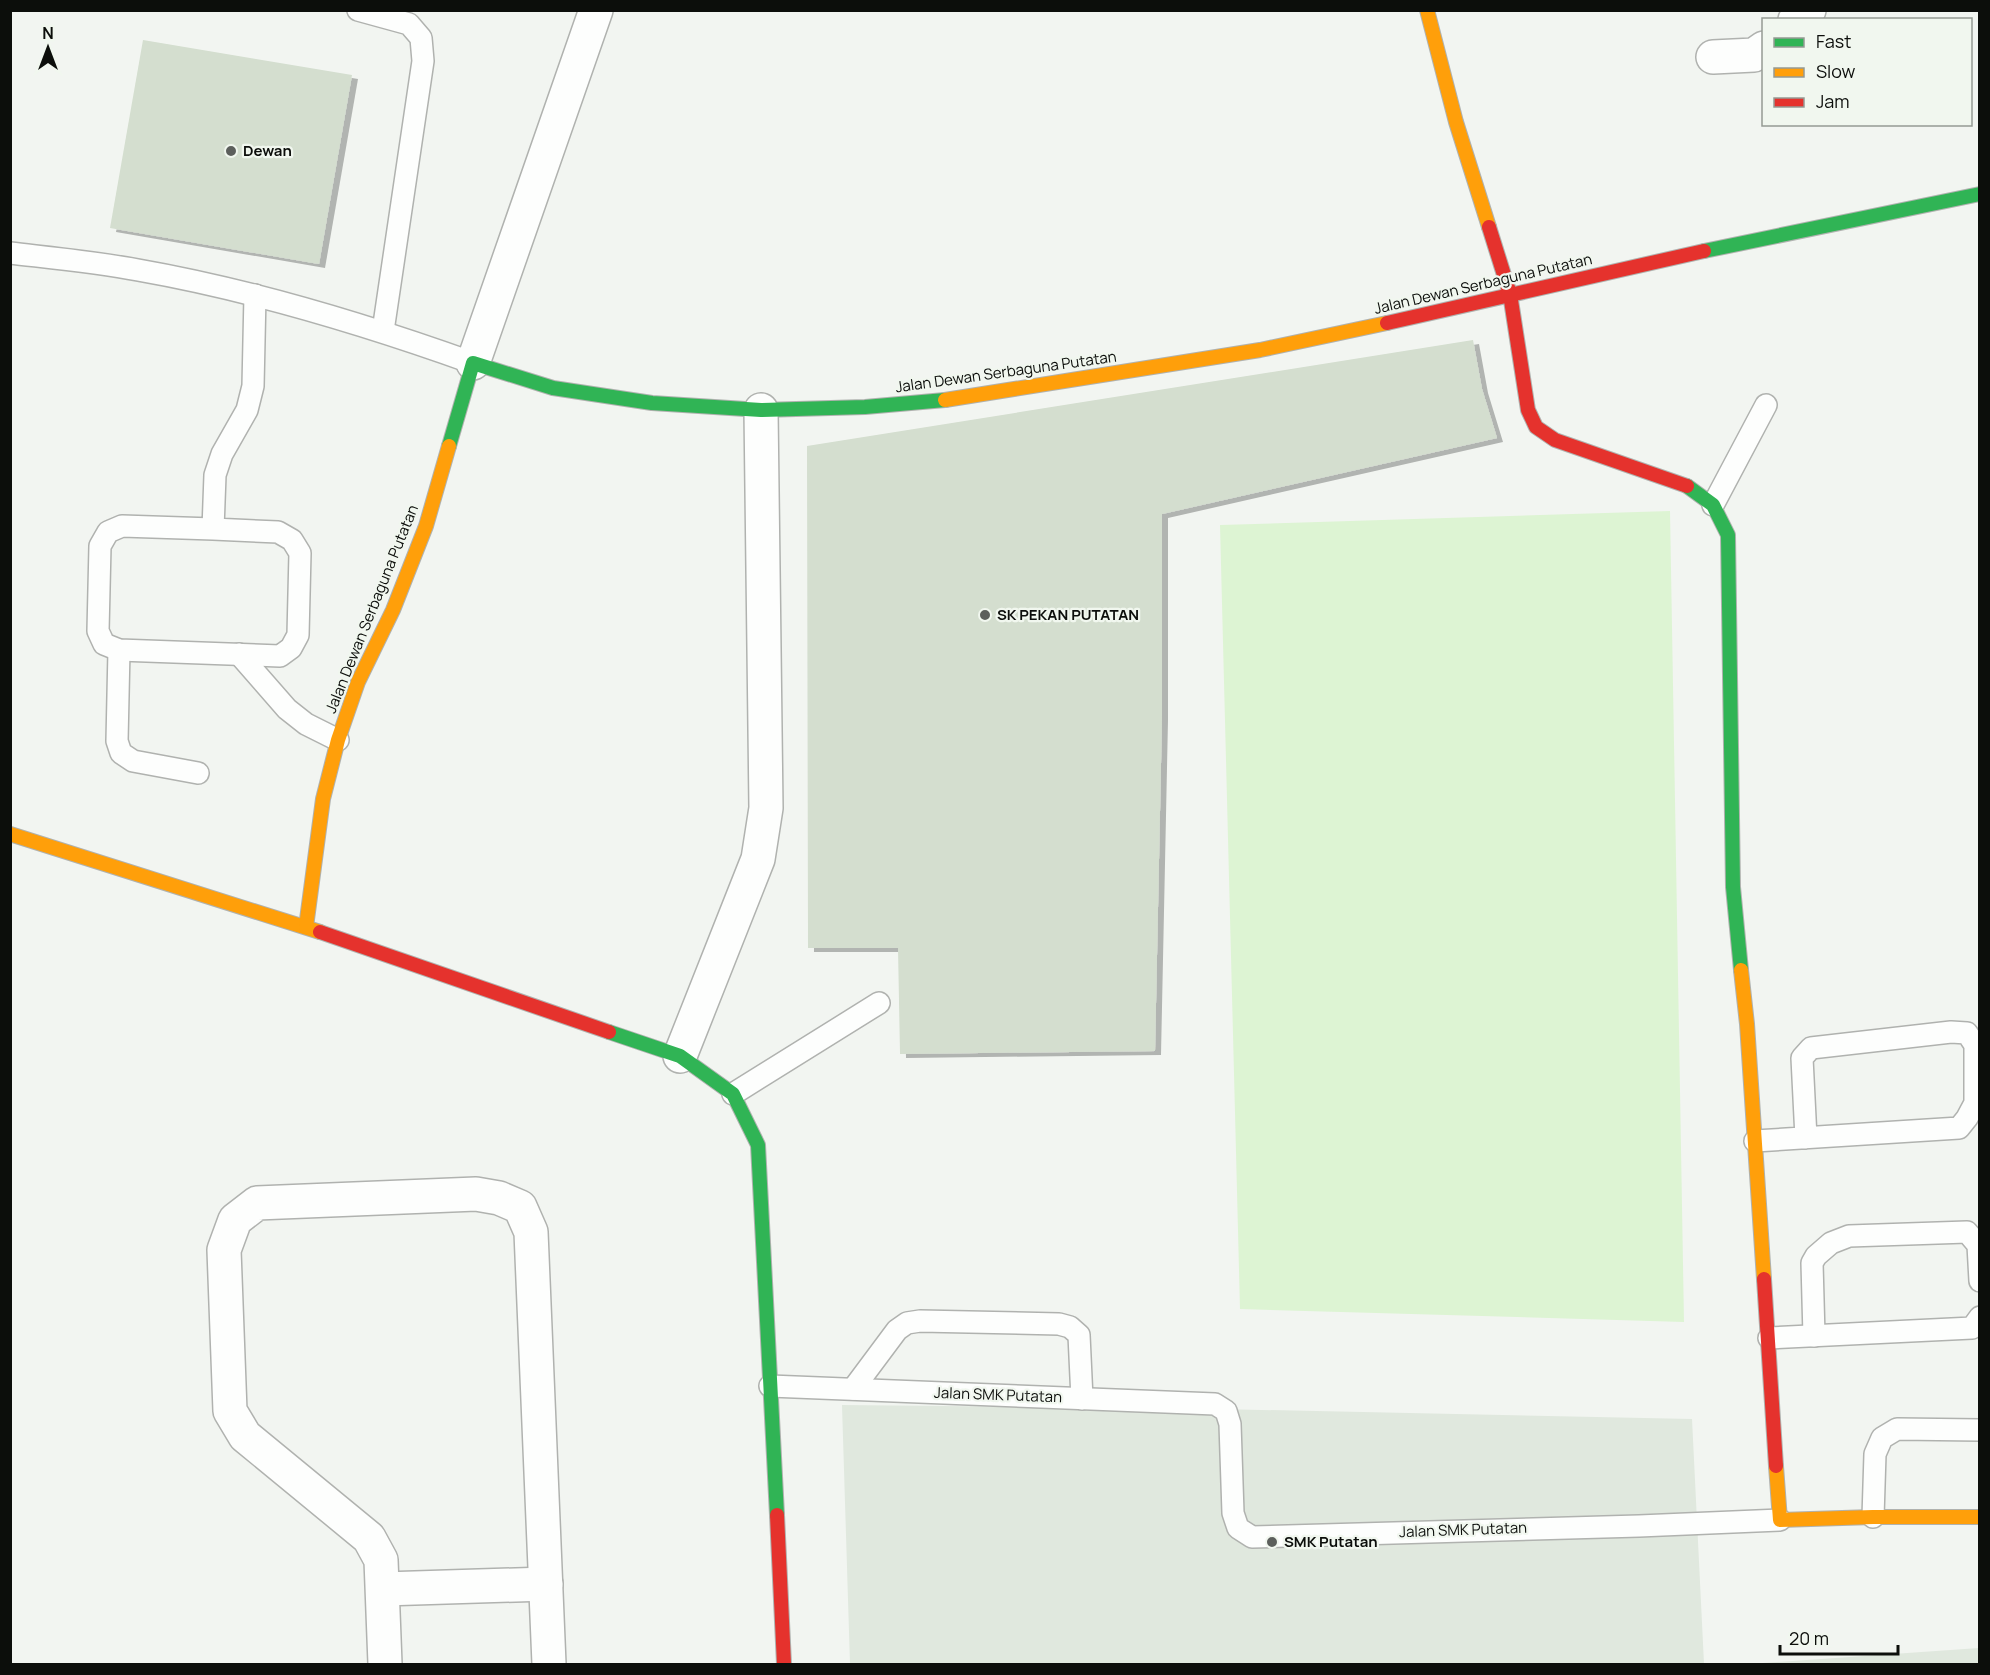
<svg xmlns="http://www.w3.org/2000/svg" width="1990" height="1675" font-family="Manrope,sans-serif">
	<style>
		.built { fill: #e0e8de }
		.park { fill: #ddf4d3 }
		.building { fill: #d4decf; filter: url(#shadow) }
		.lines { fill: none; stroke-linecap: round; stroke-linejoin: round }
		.lane-casing { stroke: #b0b2af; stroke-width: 24 }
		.street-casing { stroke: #b0b2af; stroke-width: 36 }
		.fast-casing { stroke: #b0b2af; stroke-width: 16 }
		.slow-casing { stroke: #b0b2af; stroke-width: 16 }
		.jam-casing { stroke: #b0b2af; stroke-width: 16 }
		.lane { stroke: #fdfefd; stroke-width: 21 }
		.street { stroke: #fdfefd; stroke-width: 33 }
		.fast { stroke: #30b455; stroke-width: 14 }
		.slow { stroke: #ff9f0a; stroke-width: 14 }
		.jam { stroke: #e5322d; stroke-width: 14 }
		.poi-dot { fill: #5c5f5c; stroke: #f1f7ef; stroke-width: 2 }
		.labels { text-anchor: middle; stroke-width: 4.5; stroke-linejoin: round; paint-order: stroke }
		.poi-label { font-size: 15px; font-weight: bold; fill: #0c0e0b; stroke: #f1f7ef; text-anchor: start }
		.street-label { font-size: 15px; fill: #0c0e0b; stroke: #f1f7ef }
	</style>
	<defs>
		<filter id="shadow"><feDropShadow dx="6" dy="4" stdDeviation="0" flood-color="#0004"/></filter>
	</defs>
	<rect width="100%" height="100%" fill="#f2f5f1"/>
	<!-- built -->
	<g class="built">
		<path d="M842,1405l376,4 474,10 12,245h-854z"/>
		<path d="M1979,1648v16h-231z"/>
	</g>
	<!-- park -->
	<path class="park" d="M1670,511l14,811 -444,-13 -20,-784z"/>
	<!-- building -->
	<g class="building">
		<path d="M143,40l209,35 -33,189 -209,-36z"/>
		<path d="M1473,340l9,49 15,49 -335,76v202l-7,335 -255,3 -2,-106h-90l-1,-502z"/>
	</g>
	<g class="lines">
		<defs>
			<g id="lane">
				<path d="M358,10l51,14 12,14 2,23 -40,270"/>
				<path d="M10,253c43,5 86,9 128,17 114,20 226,54 335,93"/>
				<path d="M1713,505l53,-100"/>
				<path d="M213,529l-91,-3 -14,6 -8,14 -2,85 6,13 15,6 161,6 11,-8 7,-13 2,-82 -8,-13 -14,-8 -65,-3 2,-54 7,-21 25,-44 6,-24 2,-91"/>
				<path d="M119,650l-2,91 4,12 12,8 65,12"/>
				<path d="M239,654l48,55 19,15 32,16"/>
				<path d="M733,1094l146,-91"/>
				<path d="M1755,1141l204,-13 8,-10 8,-15v-58l-8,-12 -16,-1 -140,16 -9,10 4,80"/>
				<path d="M1814,1336l-2,-73 4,-7 15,-13 18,-7 118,-4 11,13 2,36"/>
				<path d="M1769,1338l203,-10 8,-11"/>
				<path d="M770,1386l445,18 11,7 4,13 3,89 5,15 14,9 387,-11 141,-6"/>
				<path d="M853,1389l44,-59 10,-7 13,-2 139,3 11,3 9,8 3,64"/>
				<path d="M1873,1517l2,-63 7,-16 15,-9 83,1"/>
			</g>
			<g id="street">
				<path d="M1795,20l14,-10"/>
				<path d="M1713,57l41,-2 10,-7"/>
				<path d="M473,363l123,-353"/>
				<path d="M680,1056l78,-197 8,-51 -5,-398"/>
				<path d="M383,1589l163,-5"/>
				<path d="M385,1664l-4,-104 -12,-22 -124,-102 -15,-25 -6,-161 11,-30 22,-17 219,-9 23,4 21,9 11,25 18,432"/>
			</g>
			<g id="fast">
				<path d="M1704,251l276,-57"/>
				<path d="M449,446l24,-83 80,25 99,15 109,7 104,-3 80,-7"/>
				<path d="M1687,486l26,19 15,30 5,352 8,83"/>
				<path d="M609,1032l71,24 53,38 25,51 19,370"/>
			</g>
			<g id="slow">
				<path d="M1427,10l29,112 33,105"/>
				<path d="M945,400l315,-50 127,-27"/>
				<path d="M10,834l310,98"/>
				<path d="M306,927l17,-128 15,-59 20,-58 35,-72 33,-84 23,-80"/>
				<path d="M1741,970l6,54 17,255"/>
				<path d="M1776,1466l4,54 93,-3h107"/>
			</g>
			<g id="jam">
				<path d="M1489,227l21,67 18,116 8,17 19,13 132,46"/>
				<path d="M1387,323l317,-72"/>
				<path d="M320,932l289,100"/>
				<path d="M1764,1279l12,187"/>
				<path d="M777,1515l7,149"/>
			</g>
		</defs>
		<!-- lane casing -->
		<use href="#lane" class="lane-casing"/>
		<!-- street casing -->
		<use href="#street" class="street-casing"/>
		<!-- fast casing -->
		<use href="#fast" class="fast-casing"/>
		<!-- slow casing -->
		<use href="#slow" class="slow-casing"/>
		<!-- jam casing -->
		<use href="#jam" class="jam-casing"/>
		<!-- lane -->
		<use href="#lane" class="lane"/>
		<!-- street -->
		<use href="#street" class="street"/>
		<!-- fast -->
		<use href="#fast" class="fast"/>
		<!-- slow -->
		<use href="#slow" class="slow"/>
		<!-- jam -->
		<use href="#jam" class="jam"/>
	</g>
	<!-- markers -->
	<g class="poi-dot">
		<circle cx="231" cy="151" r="6"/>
		<circle cx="985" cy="615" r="6"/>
		<circle cx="1272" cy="1542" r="6"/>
	</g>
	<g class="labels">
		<!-- poi labels -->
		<g class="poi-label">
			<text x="243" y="156">Dewan</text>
			<text x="997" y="620">SK PEKAN PUTATAN</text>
			<text x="1284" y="1547">SMK Putatan</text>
		</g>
		<!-- street labels -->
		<g class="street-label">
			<text transform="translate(1483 284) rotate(-13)" y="5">Jalan Dewan Serbaguna Putatan</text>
			<text transform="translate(1006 372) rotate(-8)" y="5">Jalan Dewan Serbaguna Putatan</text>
			<text transform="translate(372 609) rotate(-68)" y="5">Jalan Dewan Serbaguna Putatan</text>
			<text transform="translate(998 1395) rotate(2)" y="5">Jalan SMK Putatan</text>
			<text transform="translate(1463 1530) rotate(-2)" y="5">Jalan SMK Putatan</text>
		</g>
	</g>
	<!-- border -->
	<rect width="1990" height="1675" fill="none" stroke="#0c0e0b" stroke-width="24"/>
	<!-- legend -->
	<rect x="1762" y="18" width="210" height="108" fill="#f1f7ef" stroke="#959a94" stroke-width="1.5"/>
	<rect x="1774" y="38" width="30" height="9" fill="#30b455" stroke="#959a94" stroke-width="1.5"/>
	<text x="1816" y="48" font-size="18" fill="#0c0e0b">Fast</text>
	<rect x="1774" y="68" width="30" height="9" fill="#ff9f0a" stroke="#959a94" stroke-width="1.5"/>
	<text x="1816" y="78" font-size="18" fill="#0c0e0b">Slow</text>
	<rect x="1774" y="98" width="30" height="9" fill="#e5322d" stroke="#959a94" stroke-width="1.5"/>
	<text x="1816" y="108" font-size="18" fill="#0c0e0b">Jam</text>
	<!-- north arrow -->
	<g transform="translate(48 48)" stroke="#f1f7ef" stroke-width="4.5" paint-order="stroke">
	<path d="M0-4.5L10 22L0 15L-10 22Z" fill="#0c0e0b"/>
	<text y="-9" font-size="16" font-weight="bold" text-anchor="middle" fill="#0c0e0b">N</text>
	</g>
	<!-- scale -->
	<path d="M1780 1645v9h118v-9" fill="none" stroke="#0c0e0b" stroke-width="3"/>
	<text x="1789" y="1645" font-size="18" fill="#0c0e0b" stroke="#f1f7ef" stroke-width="4.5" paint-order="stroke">20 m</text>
</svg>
